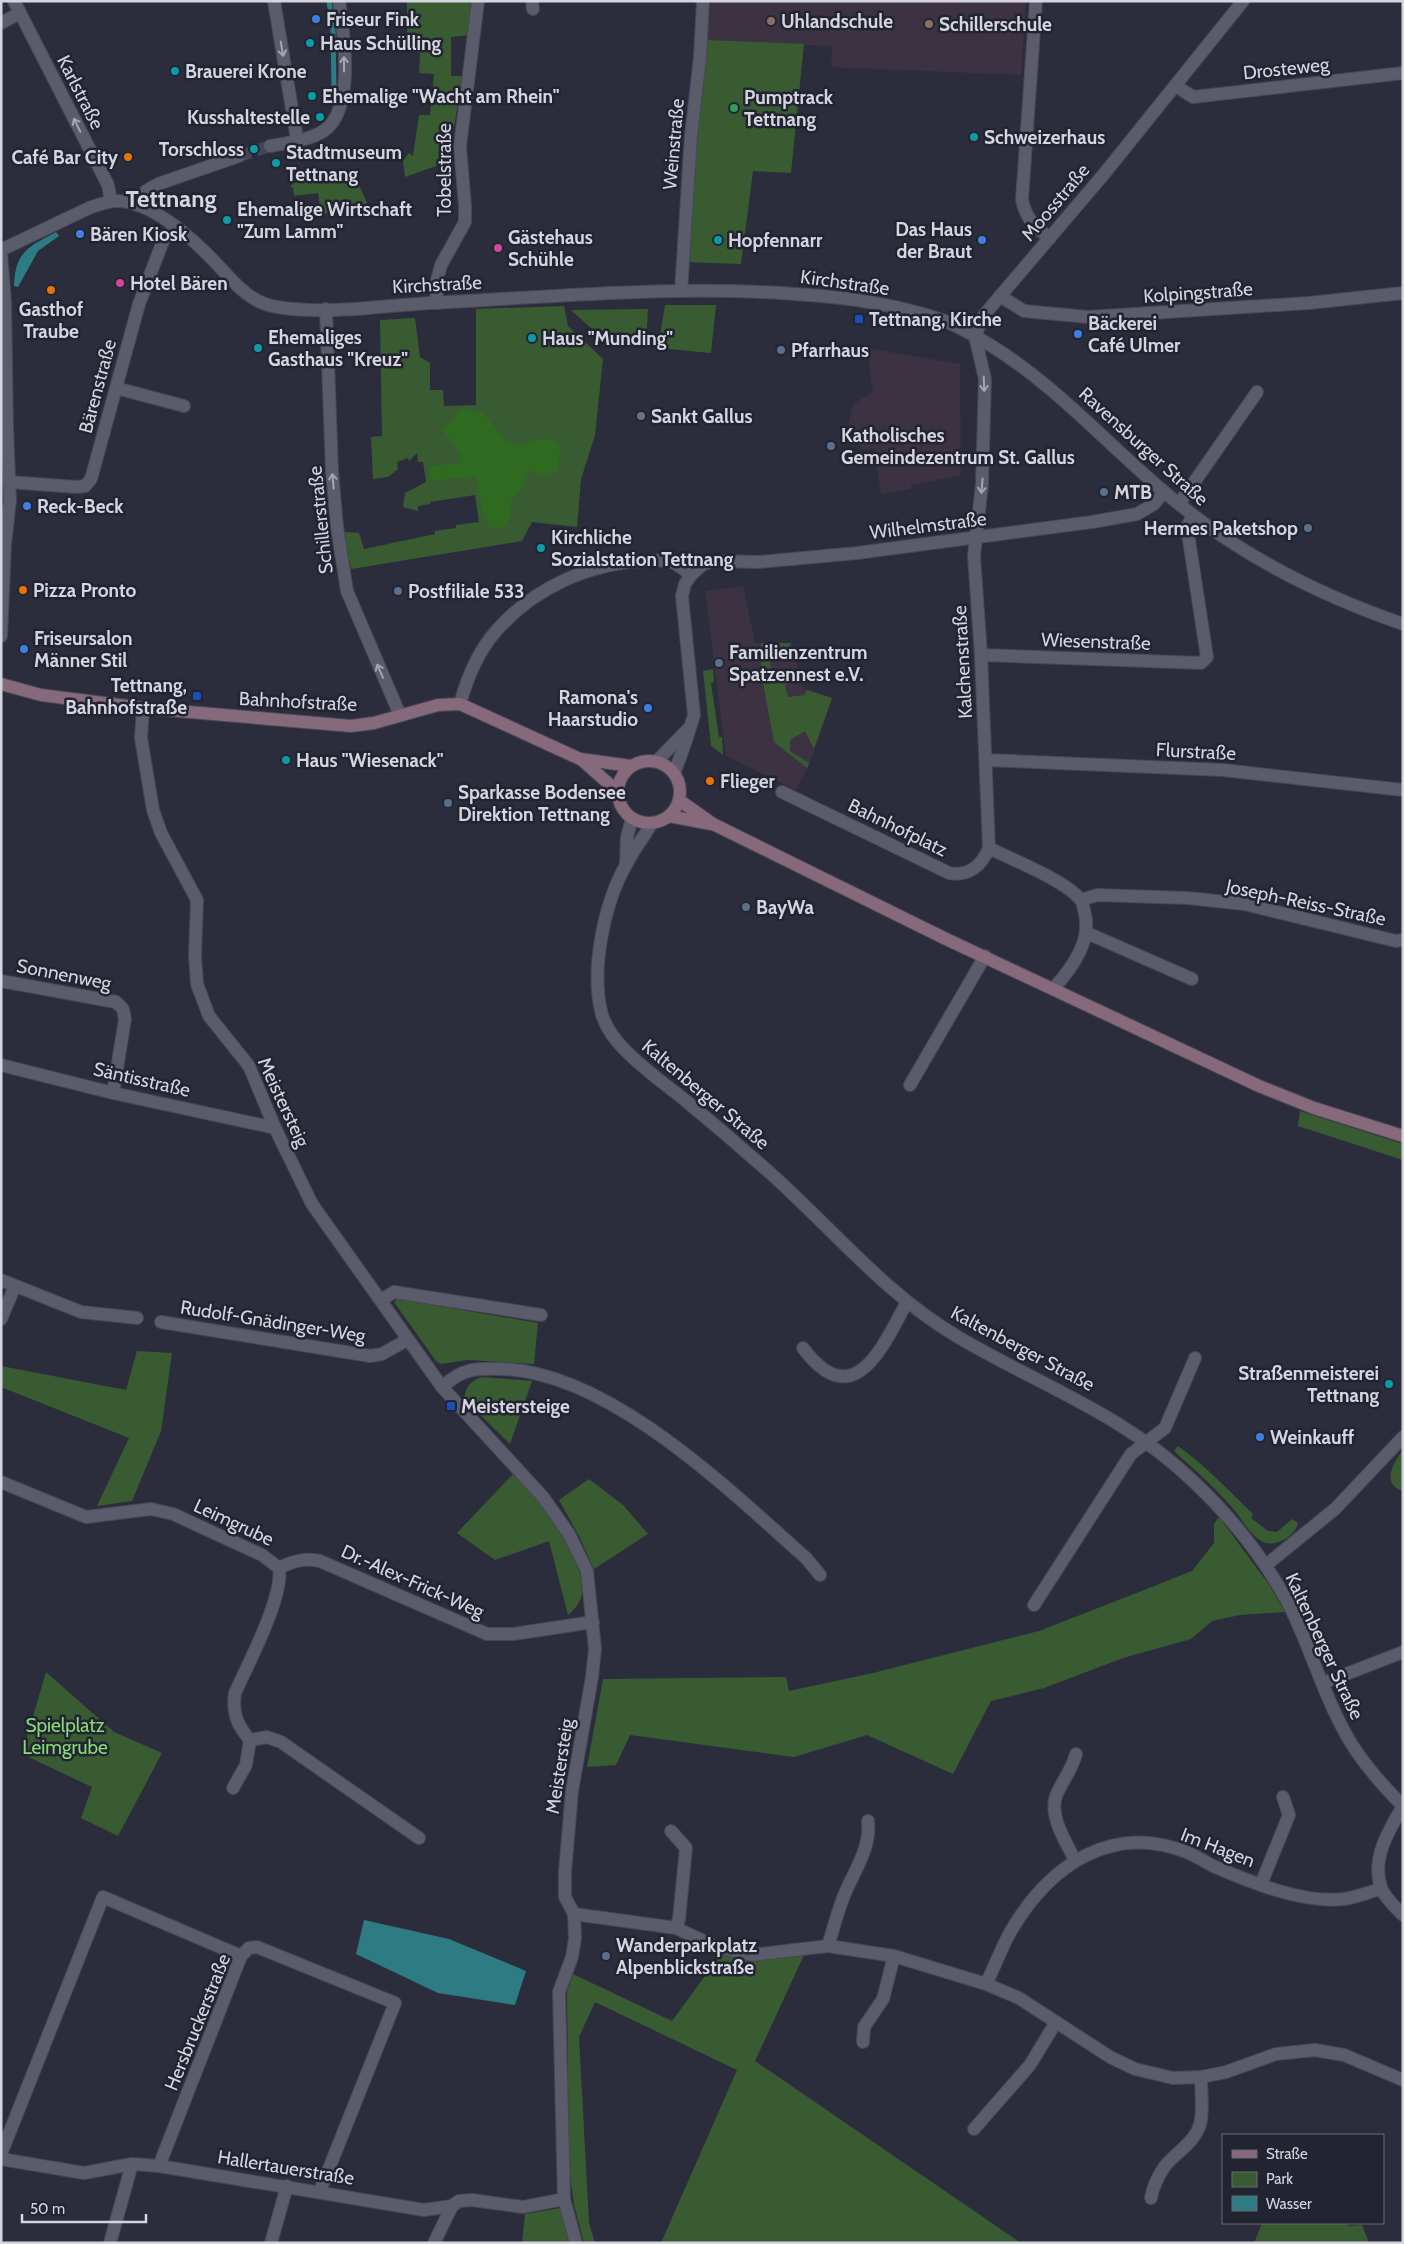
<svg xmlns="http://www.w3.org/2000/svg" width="1404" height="2244" font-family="Cabin,sans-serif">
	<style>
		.education { fill: #3d3241 }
		.green { fill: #395b32 }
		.forest { fill: #2e6b20 }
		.water { fill: #2d7b83 }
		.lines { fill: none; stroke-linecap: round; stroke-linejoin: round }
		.stream { stroke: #2d7b83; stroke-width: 5 }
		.minor-tunnel { stroke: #454654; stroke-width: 12; stroke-dasharray: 12 6; stroke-linecap: butt }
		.minor-casing { stroke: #474853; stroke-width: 14 }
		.tertiary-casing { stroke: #474853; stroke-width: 14 }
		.secondary-casing { stroke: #474853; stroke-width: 14 }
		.minor { stroke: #5a5c6c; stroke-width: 12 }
		.tertiary { stroke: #5a5c6c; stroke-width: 12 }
		.secondary { stroke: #86697a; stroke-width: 12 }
		.oneway { stroke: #a3a5b1 }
		.shop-dot { fill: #3f7fe0; stroke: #222431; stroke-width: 2 }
		.education-dot { fill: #8d6e63; stroke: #222431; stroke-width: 2 }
		.culture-dot { fill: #0f9aa8; stroke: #222431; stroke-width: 2 }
		.leisure-dot { fill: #2e9e5b; stroke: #222431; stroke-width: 2 }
		.food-dot { fill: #e8710a; stroke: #222431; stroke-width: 2 }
		.hotel-dot { fill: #d1479c; stroke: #222431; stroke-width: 2 }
		.transit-dot { fill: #1a4fb4; stroke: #222431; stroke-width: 2 }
		.service-dot { fill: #5c6f8a; stroke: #222431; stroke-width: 2 }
		.worship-dot { fill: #6b7280; stroke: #222431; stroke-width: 2 }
		.labels { text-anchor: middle; stroke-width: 5; stroke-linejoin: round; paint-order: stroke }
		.poi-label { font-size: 19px; font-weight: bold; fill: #d4d5df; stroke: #222431; text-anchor: start }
		.street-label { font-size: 19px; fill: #d4d5df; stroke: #222431 }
		.park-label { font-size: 19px; fill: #89db78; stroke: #222431 }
		.district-label { font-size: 24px; font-weight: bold; fill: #d4d5df; stroke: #222431 }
	</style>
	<rect width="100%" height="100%" fill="#2c2d3c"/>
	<!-- education -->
	<g class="education">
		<path d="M709,1h317l-5,74 -190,-8 1,-21 -126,-6z"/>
		<path d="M871,349l89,15 1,111 -50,10v4l-30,5 -7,-46 -12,2 -14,-25 5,-21 20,-12 -4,-25z"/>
		<path d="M743,586l12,57h36l12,45 29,10 -23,67 -13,25 -70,-34 -21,-165z"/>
	</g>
	<!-- green -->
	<g class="green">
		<path d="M407,1h64l-2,34 -18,2v39h11l-7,46 -13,48 -3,-5 -34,12 -2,-16 6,-8 4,3 6,-41h11l4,-41 -15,-1 1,-20h-3v-19l-10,-1v-6h4v-3l-4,1z"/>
		<path d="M706,40l98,4 -13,129 -38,-2 -12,93 -55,-2z"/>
		<path d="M351,177l5,1 14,32 -16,3 -7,-9 -11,1 -2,7 -13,2 -3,-21 -24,3 -1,-9h-3l3,-4z"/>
		<path d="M665,305h51l-5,48 -53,-5z"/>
		<path d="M564,306l4,20 35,33 -8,76 -14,44 -4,48 -45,-5 -10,19 -171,28 -7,-37 15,1 5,16 71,-15v-3l21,-3v-3l23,-3 -4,-27 -45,7v2l-12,2v5l-15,-4 2,-14 21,-11 -3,-20h-5l-1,-9 -8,8 -1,-3 -11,4 1,7 -10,8 -15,2 -2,-42 11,-1 -2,-116 35,-2 5,39 10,6v27h13l1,16 32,-1v-96z"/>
		<path d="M648,309l-2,35 -43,-5 -32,-29z"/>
		<path d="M761,643h30l-4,13 -18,2 4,22 17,-5 2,7 -7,3 3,12 16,-2 3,-5 25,8 -18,51 -9,-18 -15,9v11l19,12 -2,5 -33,-26 -13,-70z"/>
		<path d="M713,669l1,13 -3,1 8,54h3l1,18 -12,-9 -8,-75z"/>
		<path d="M1300,1111l103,33v16l-105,-34z"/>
		<path d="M398,1299l140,24 -4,41 -66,-4 -27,4 -5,-3 -42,-59z"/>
		<path d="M137,1351l35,2 -11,78 -29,70 -35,5 32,-68 -128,-51v-21l125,24z"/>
		<path d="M482,1377l50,4 -22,63 -46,-45c2,-13 6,-18 18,-22z"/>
		<path d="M1178,1446c28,20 50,44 75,68l-2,4 17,13 9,1 15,-13 6,4c-2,13 -24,26 -37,18 -12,-7 -21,-25 -30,-35 -18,-20 -37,-37 -57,-55z"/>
		<path d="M1403,1450v41c-22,-6 -10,-29 0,-41z"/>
		<path d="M515,1472c23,25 71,86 67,121 -1,9 -7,16 -14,22l-19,-74 -54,19 -38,-27z"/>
		<path d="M589,1479l34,26 25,29 -54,35 -15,-33 -20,-36z"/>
		<path d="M1219,1517l51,69 15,26 -45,3 -28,6 -21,18 -68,19 -79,30 -53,13 -38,73 -86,-39 -73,22 -164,-22 -14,30 -29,2 16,-88 183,-2 3,14 84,-18 166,-42 95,-37 58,-23 22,-28v-19z"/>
		<path d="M46,1672l68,60 48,21 -44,83 -37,-18 11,-31 -70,-33z"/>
		<path d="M721,1954c31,9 52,5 83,1l-49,106 266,182h-360l76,-173 -142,-68 -16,35 10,186 6,20h-11l-10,-38 -5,-37 -2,-176 6,-18 99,47z"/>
		<path d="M560,2208l10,35h-48l3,-29z"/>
		<path d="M1262,2223h85l1,3 14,-1 7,18h-115z"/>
	</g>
	<!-- forest -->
	<path class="forest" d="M460,409l24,4 21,28 12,5 18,-6 18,-1 8,8 -4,24 -13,5 -14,-6 -5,6 -1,12 -13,11 -1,19 -9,11 -12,-2 -5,-13 -9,-38 -45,5 -1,-14 32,-5v-8l-18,-23z"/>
	<!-- water -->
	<g class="water">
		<path d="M56,232l3,4 -21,15 -20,36 -4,-1c1,-34 14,-39 42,-54z"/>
		<path d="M364,1920l85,19 77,32 -11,34 -77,-12 -82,-39z"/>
	</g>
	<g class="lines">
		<!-- stream -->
		<path class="stream" d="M329,1l4,28 1,59"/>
		<!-- minor-tunnel -->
		<path class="minor-tunnel" d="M239,156l31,-10"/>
		<defs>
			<g id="minor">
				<path d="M14,1l94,184 3,16"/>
				<path d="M274,1l23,138"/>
				<path d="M532,1l1,8"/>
				<path d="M1036,1l-14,199c4,19 13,27 28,38"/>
				<path d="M1,23l19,-10"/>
				<path d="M1176,86l17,11 210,-24"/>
				<path d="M270,146c17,-3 41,-6 55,-16 30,-23 19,-95 14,-129"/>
				<path d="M137,205l9,-14 12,-7 81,-28"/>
				<path d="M1,252l4,50 2,128 3,70 -5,44 -4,92"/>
				<path d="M681,291l10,-155 9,-79 3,-56"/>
				<path d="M1000,296l24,15 64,6 221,-14 94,-10"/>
				<path d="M437,303l-1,-19 5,-19 24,-43v-16l-5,-60 18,-145"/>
				<path d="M326,309l6,162 5,56 10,64 53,124"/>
				<path d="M116,388l68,18"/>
				<path d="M9,482l68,5 8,-1 6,-7 48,-175 24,-63 12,-15"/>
				<path d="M1179,504l78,-112"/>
				<path d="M981,655l220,8 6,-6 -20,-130 6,-12"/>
				<path d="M460,704c7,-26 19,-54 37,-74 37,-42 92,-67 148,-69 8,0 19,-2 27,1 6,2 13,9 19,13"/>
				<path d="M143,708l-2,30 12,72 8,23 36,67 -2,55 2,29 12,32 40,50 26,62 37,76 130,183 101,110 26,37 18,37 8,78 -3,28 -20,114 -7,81v25l9,17 1,24 -3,19 -13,35 5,207 12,44"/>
				<path d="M986,760l237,10 180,20"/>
				<path d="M657,761l31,-32"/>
				<path d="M674,773c8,-19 14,-38 20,-58l-12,-119 3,-12 6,-9 11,-10 10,-4 47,1 98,-9 235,-31 45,-8 17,-10 10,-12"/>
				<path d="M782,792l167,81c20,4 33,-8 40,-25l-8,-193 -7,-99 8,-72 3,-105 -10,-43"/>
				<path d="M652,823c-8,14 -18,26 -25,40 -23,40 -37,107 -25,152 4,12 12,24 22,34 18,19 41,35 62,52 28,23 56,47 83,71 63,56 116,122 189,165 83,49 166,77 237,146 36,34 68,74 92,118 21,40 33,84 54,124 15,31 38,57 62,81"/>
				<path d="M989,848c24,12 75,32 91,51 3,3 3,7 4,11 9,29 -11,57 -30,78"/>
				<path d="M626,863l1,-26 5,-19"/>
				<path d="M1081,900l16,-5 91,3 56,6 152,37 7,-1"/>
				<path d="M1087,933l105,46"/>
				<path d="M1,981l115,21 7,7 2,10 -12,74"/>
				<path d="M1,1065l112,28 162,35"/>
				<path d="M910,1085l75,-129"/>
				<path d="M1,1280l80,32 56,6"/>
				<path d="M381,1300l13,-8 147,23"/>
				<path d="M1,1319l14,-33"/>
				<path d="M161,1322l209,34 12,-2 25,-14"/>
				<path d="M803,1348c51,68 80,-2 104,-46"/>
				<path d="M442,1387c20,-18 32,-19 59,-18 107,2 228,121 305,189l14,17"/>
				<path d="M1,1482l85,35 65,-8 22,5 89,41 17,13c5,28 -31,96 -44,125 -3,20 2,32 15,47l-4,25 -13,23"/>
				<path d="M1266,1565l69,-56 68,-72"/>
				<path d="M279,1568c14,-7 25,-10 41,-7l167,73h26l80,-12"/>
				<path d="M1034,1605l97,-151 34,-26 30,-70"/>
				<path d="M1323,1683l80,-31"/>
				<path d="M250,1740l17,-3 14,5 138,96"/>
				<path d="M1403,1806c-14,24 -32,53 -22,81 3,10 15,21 22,28"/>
				<path d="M671,1831l15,17 -7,71 -3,9"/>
				<path d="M1075,1860c-9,-18 -26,-43 -19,-64 6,-15 16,-26 20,-42"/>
				<path d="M1261,1884l28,-69 -6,-18"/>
				<path d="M574,1914l102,14 38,18 38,9 76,-9 66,10 92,28 33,14 91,59 25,12 38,9 28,-1 25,-5 50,-18 39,-4 29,5 59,25"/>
				<path d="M828,1946c5,-16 9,-32 15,-48 10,-26 28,-48 25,-77"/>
				<path d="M986,1984c9,-18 16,-38 26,-55 39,-65 101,-107 177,-76 9,4 16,9 24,13 37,16 90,38 131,33 13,-2 25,-7 37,-10"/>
				<path d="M863,2042l1,-15 19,-28 11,-43"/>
				<path d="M974,2129l56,-64 26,-43"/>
				<path d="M1,2154l102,-257 138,59"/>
				<path d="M1,2159l83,14 48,-9 27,2 265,44 28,-4 7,-5 13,-1 51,7 41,-8"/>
				<path d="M159,2166l82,-210 8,-8 8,-1 138,56 -75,188"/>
				<path d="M1151,2198c2,-11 7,-22 14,-32 12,-15 32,-24 36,-46 2,-13 0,-29 0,-43"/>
				<path d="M110,2243l22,-79"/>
				<path d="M271,2243l16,-57"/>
				<path d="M434,2243l18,-37"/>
			</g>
			<g id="tertiary">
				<path d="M1,250l88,-42c9,-3 18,-7 28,-7 34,0 75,37 97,60 19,20 35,42 63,46 50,8 103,-1 153,-4 121,-6 243,-18 364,-9 51,3 103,10 151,27 15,6 30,15 45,24 67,41 118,100 178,150 68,58 151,100 235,129"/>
				<path d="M975,336l9,-21 120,-141 139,-173"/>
			</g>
			<g id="secondary">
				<path d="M1,684l40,11 102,13 208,18 23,-3 64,-18 22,-1 120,55 51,7"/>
				<path d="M582,760l36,32"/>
				<circle cx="649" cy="792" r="31"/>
				<path d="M679,800l34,24 231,114 315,148 55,22 89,28"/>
				<path d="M669,816l42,8"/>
			</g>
		</defs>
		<!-- minor casing -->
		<use href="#minor" class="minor-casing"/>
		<!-- tertiary casing -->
		<use href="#tertiary" class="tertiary-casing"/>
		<!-- secondary casing -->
		<use href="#secondary" class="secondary-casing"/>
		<!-- minor -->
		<use href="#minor" class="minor"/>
		<!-- tertiary -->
		<use href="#tertiary" class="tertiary"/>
		<!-- secondary -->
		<use href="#secondary" class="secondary"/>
	</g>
	<!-- one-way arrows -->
	<defs><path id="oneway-shaft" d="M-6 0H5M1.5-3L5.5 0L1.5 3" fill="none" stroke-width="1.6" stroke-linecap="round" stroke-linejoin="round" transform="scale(1.25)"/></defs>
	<g class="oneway">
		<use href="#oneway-shaft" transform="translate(282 49) rotate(80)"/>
		<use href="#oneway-shaft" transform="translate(344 64) rotate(-90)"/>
		<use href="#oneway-shaft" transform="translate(77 125) rotate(-117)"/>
		<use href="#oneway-shaft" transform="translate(984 384) rotate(88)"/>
		<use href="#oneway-shaft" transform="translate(333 481) rotate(-95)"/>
		<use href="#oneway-shaft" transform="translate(982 486) rotate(95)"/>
		<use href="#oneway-shaft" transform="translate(380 671) rotate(-114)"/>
	</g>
	<!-- markers -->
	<g class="shop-dot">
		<circle cx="316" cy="19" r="5"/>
		<circle cx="80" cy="234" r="5"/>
		<circle cx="982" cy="240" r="5"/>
		<circle cx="1078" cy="334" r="5"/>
		<circle cx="27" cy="506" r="5"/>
		<circle cx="24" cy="649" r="5"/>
		<circle cx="648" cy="708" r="5"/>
		<circle cx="1260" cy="1437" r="5"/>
	</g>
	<g class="education-dot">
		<circle cx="771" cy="21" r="5"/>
		<circle cx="929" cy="24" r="5"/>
	</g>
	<g class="culture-dot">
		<circle cx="310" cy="43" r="5"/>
		<circle cx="175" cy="71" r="5"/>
		<circle cx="312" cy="96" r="5"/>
		<circle cx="320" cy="117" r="5"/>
		<circle cx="974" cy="137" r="5"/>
		<circle cx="254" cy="149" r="5"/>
		<circle cx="276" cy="163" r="5"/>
		<circle cx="227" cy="220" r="5"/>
		<circle cx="718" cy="240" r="5"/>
		<circle cx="532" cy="338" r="5"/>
		<circle cx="258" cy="348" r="5"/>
		<circle cx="541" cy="548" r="5"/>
		<circle cx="286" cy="760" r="5"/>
		<circle cx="1389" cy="1384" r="5"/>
	</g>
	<circle class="leisure-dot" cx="734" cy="108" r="5"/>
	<g class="food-dot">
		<circle cx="128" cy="157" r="5"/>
		<circle cx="51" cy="290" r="5"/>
		<circle cx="23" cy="590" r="5"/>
		<circle cx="710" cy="781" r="5"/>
	</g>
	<g class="hotel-dot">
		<circle cx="498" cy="248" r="5"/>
		<circle cx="120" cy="283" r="5"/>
	</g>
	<g class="transit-dot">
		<rect x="854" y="314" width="10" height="10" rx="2.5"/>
		<rect x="192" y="691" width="10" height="10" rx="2.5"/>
		<rect x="446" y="1401" width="10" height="10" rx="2.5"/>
	</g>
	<g class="service-dot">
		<circle cx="781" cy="350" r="5"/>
		<circle cx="831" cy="446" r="5"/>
		<circle cx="1104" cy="492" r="5"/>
		<circle cx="1308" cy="528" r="5"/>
		<circle cx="398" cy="591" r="5"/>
		<circle cx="719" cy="663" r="5"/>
		<circle cx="448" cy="803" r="5"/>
		<circle cx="746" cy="907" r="5"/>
		<circle cx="606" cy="1956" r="5"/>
	</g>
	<circle class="worship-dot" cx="641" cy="416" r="5"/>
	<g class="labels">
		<!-- poi labels -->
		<g class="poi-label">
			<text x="326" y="26">Friseur Fink</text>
			<text x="781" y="28">Uhlandschule</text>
			<text x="939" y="31">Schillerschule</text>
			<text x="320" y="50">Haus Schülling</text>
			<text x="185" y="78">Brauerei Krone</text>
			<text x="322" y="103">Ehemalige "Wacht am Rhein"</text>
			<text x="744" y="104">Pumptrack<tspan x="744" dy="22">Tettnang</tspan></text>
			<text x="310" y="124" text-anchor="end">Kusshaltestelle</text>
			<text x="984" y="144">Schweizerhaus</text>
			<text x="244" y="156" text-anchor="end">Torschloss</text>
			<text x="286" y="159">Stadtmuseum<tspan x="286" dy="22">Tettnang</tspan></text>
			<text x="118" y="164" text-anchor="end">Café Bar City</text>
			<text x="237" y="216">Ehemalige Wirtschaft<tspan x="237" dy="22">"Zum Lamm"</tspan></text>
			<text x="972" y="236" text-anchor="end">Das Haus<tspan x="972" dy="22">der Braut</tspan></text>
			<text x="90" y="241">Bären Kiosk</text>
			<text x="508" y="244">Gästehaus<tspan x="508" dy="22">Schühle</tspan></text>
			<text x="728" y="247">Hopfennarr</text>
			<text x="130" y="290">Hotel Bären</text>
			<text x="51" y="316" text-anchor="middle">Gasthof<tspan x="51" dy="22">Traube</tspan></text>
			<text x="869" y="326">Tettnang, Kirche</text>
			<text x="1088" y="330">Bäckerei<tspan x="1088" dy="22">Café Ulmer</tspan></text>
			<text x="268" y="344">Ehemaliges<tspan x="268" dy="22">Gasthaus "Kreuz"</tspan></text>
			<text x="542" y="345">Haus "Munding"</text>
			<text x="791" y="357">Pfarrhaus</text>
			<text x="651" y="423">Sankt Gallus</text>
			<text x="841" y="442">Katholisches<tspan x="841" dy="22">Gemeindezentrum St. Gallus</tspan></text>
			<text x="1114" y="499">MTB</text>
			<text x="37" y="513">Reck-Beck</text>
			<text x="1298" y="535" text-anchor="end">Hermes Paketshop</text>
			<text x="551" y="544">Kirchliche<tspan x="551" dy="22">Sozialstation Tettnang</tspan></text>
			<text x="33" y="597">Pizza Pronto</text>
			<text x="408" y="598">Postfiliale 533</text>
			<text x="34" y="645">Friseursalon<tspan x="34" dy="22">Männer Stil</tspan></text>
			<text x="729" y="659">Familienzentrum<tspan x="729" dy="22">Spatzennest e.V.</tspan></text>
			<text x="187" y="692" text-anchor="end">Tettnang,<tspan x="187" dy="22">Bahnhofstraße</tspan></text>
			<text x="638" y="704" text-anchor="end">Ramona's<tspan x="638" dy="22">Haarstudio</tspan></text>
			<text x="296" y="767">Haus "Wiesenack"</text>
			<text x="720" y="788">Flieger</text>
			<text x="458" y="799">Sparkasse Bodensee<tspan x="458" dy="22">Direktion Tettnang</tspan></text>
			<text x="756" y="914">BayWa</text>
			<text x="1379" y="1380" text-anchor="end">Straßenmeisterei<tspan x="1379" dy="22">Tettnang</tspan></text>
			<text x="461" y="1413">Meistersteige</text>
			<text x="1270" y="1444">Weinkauff</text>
			<text x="616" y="1952">Wanderparkplatz<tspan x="616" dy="22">Alpenblickstraße</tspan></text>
		</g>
		<!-- street labels -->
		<g class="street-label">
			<text transform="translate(1286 68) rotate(-6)" y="7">Drosteweg</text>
			<text transform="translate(81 92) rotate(63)" y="7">Karlstraße</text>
			<text transform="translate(673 144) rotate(-85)" y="7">Weinstraße</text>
			<text transform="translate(444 170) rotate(-90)" y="7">Tobelstraße</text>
			<text transform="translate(1055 202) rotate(-50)" y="7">Moosstraße</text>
			<text transform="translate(845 282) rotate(8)" y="7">Kirchstraße</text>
			<text transform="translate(437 284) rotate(-3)" y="7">Kirchstraße</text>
			<text transform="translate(1198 292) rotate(-4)" y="7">Kolpingstraße</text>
			<text transform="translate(97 386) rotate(-75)" y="7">Bärenstraße</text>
			<text transform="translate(1144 446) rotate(42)" y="7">Ravensburger Straße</text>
			<text transform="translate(320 520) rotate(-96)" y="7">Schillerstraße</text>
			<text transform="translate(928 525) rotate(-7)" y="7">Wilhelmstraße</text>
			<text transform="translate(1096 641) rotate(2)" y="7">Wiesenstraße</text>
			<text transform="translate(962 662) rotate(-93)" y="7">Kalchenstraße</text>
			<text transform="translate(298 701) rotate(3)" y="7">Bahnhofstraße</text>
			<text transform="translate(1196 751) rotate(3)" y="7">Flurstraße</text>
			<text transform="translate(898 827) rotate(26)" y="7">Bahnhofplatz</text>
			<text transform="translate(1306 902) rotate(12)" y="7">Joseph-Reiss-Straße</text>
			<text transform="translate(64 974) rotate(11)" y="7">Sonnenweg</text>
			<text transform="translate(142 1079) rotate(13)" y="7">Säntisstraße</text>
			<text transform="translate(706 1094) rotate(40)" y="7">Kaltenberger Straße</text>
			<text transform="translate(284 1102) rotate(65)" y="7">Meistersteig</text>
			<text transform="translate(273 1321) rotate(9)" y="7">Rudolf-Gnädinger-Weg</text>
			<text transform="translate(1023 1348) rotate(28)" y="7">Kaltenberger Straße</text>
			<text transform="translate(234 1522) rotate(25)" y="7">Leimgrube</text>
			<text transform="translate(413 1581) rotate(24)" y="7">Dr.-Alex-Frick-Weg</text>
			<text transform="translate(1325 1646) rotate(65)" y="7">Kaltenberger Straße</text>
			<text transform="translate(559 1766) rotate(-81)" y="7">Meistersteig</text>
			<text transform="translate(1218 1847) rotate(21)" y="7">Im Hagen</text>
			<text transform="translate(197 2022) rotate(-68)" y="7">Hersbruckerstraße</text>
			<text transform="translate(286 2167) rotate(9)" y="7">Hallertauerstraße</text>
		</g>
		<!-- park labels -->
		<g class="park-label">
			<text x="65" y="1732">Spielplatz<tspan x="65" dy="22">Leimgrube</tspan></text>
		</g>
		<!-- district labels -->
		<g class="district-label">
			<text x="171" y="207">Tettnang</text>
		</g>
	</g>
	<!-- border -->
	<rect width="1404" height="2244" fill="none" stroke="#d4d5df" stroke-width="5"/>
	<!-- legend -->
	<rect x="1222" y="2134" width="162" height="90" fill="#222431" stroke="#696b77"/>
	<rect x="1232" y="2150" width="25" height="8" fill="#86697a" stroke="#696b77"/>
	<text x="1266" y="2159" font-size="15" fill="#d4d5df">Straße</text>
	<rect x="1232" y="2172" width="25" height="15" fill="#395b32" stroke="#696b77"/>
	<text x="1266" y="2184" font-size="15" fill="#d4d5df">Park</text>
	<rect x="1232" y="2196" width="25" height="15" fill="#2d7b83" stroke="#696b77"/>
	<text x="1266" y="2209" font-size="15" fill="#d4d5df">Wasser</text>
	<!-- scale -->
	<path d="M22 2214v8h124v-8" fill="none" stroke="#d4d5df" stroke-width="2.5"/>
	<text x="30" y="2214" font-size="15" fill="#d4d5df" stroke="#222431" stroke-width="4" paint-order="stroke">50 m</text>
</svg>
